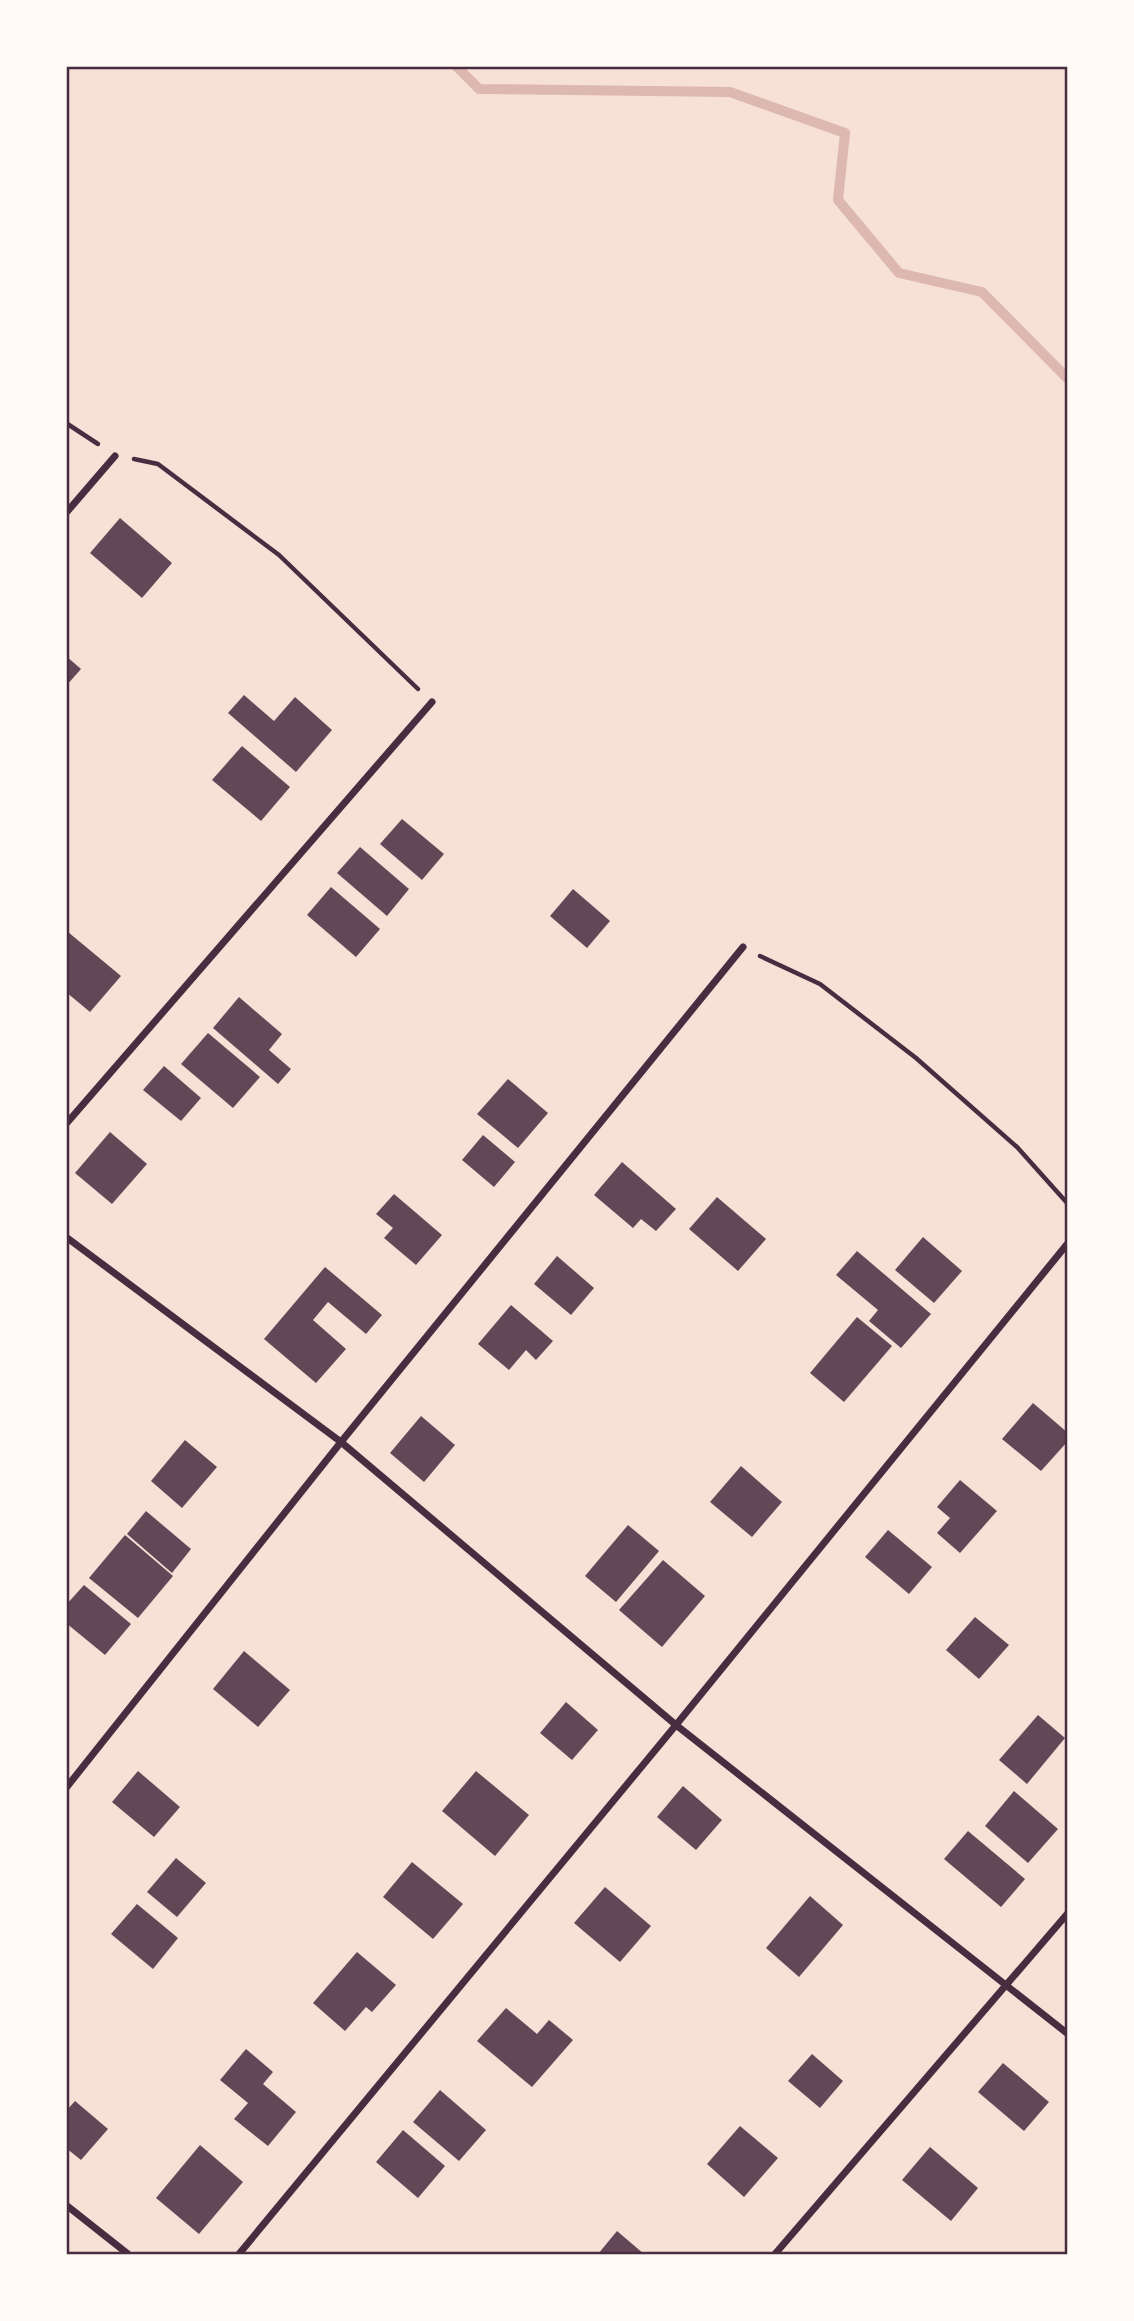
<svg xmlns="http://www.w3.org/2000/svg" width="1134" height="2321" font-family="'Nunito Sans',sans-serif">
	<style>
		.lines { fill: none; stroke-linecap: round; stroke-linejoin: round }
		.stream { stroke: #dcb8b0; stroke-width: 10 }
		.building { fill: #644757 }
		.path { stroke: #4a2c40; stroke-width: 4.5 }
		.minor { stroke: #4a2c40; stroke-width: 7 }
		.neatline { fill: none; stroke: #4a2c40; stroke-width: 2.5 }
	</style>
	<rect width="100%" height="100%" fill="#f7e1d7"/>
	<g class="lines">
		<!-- stream -->
		<path class="stream" d="M456,66l23,23 251,3 115,41 -7,67 61,73 83,19 86,87"/>
	</g>
	<!-- building -->
	<g class="building">
		<path d="M120,518l52,45 -30,35 -52,-45z"/>
		<path d="M66,656l15,13 -15,17z"/>
		<path d="M244,695l30,26 21,-24 37,33 -36,42 -68,-59z"/>
		<path d="M242,746l48,41 -29,34 -49,-41z"/>
		<path d="M402,819l42,35 -22,26 -42,-36z"/>
		<path d="M360,847l49,42 -22,27 -50,-43z"/>
		<path d="M331,887l49,42 -24,28 -49,-42z"/>
		<path d="M573,889l37,32 -23,27 -37,-32z"/>
		<path d="M68,932l53,44 -31,36 -24,-20z"/>
		<path d="M239,997l43,37 -13,16 22,19 -13,15 -65,-56z"/>
		<path d="M208,1033l52,44 -27,31 -52,-44z"/>
		<path d="M164,1066l37,32 -20,23 -38,-31z"/>
		<path d="M508,1079l40,34 -30,35 -41,-34z"/>
		<path d="M110,1132l37,32 -35,40 -37,-31z"/>
		<path d="M483,1135l32,27 -21,25 -32,-27z"/>
		<path d="M622,1162l54,47 -20,22 -15,-12 -8,9 -39,-33z"/>
		<path d="M394,1194l48,41 -26,30 -32,-27 9,-10 -17,-14z"/>
		<path d="M717,1197l49,42 -28,32 -49,-42z"/>
		<path d="M923,1237l39,34 -28,32 -39,-33z"/>
		<path d="M857,1251l74,63 -30,34 -32,-27 9,-11 -42,-35z"/>
		<path d="M557,1256l37,32 -23,27 -37,-31z"/>
		<path d="M325,1267l57,48 -16,19 -38,-32 -15,18 33,29 -30,34 -52,-44z"/>
		<path d="M511,1305l42,36 -17,19 -10,-10 -17,20 -31,-26z"/>
		<path d="M857,1317l35,29 -48,56 -34,-29z"/>
		<path d="M1033,1403l35,30v8l-27,30 -39,-32z"/>
		<path d="M421,1416l34,29 -31,37 -34,-29z"/>
		<path d="M185,1440l32,27 -35,41 -31,-27z"/>
		<path d="M741,1466l41,36 -30,35 -42,-35z"/>
		<path d="M960,1480l37,31 -37,42 -23,-20 13,-15 -13,-11z"/>
		<path d="M146,1511l45,38 -19,24 -45,-39z"/>
		<path d="M628,1525l31,26 -43,51 -31,-26z"/>
		<path d="M888,1530l44,37 -23,27 -44,-37z"/>
		<path d="M125,1535l48,41 -35,42 -49,-40z"/>
		<path d="M663,1560l42,36 -43,51 -43,-37z"/>
		<path d="M84,1585l47,39 -26,31 -39,-32v-18z"/>
		<path d="M975,1617l34,28 -30,34 -33,-29z"/>
		<path d="M244,1651l46,39 -32,37 -45,-38z"/>
		<path d="M566,1702l32,28 -26,30 -32,-27z"/>
		<path d="M1038,1715l27,23 -38,46 -28,-24z"/>
		<path d="M138,1771l42,36 -26,30 -42,-35z"/>
		<path d="M476,1771l53,44 -34,41 -53,-45z"/>
		<path d="M683,1786l39,34 -26,30 -39,-33z"/>
		<path d="M1014,1791l44,38 -30,34 -43,-37z"/>
		<path d="M968,1831l57,48 -24,28 -57,-48z"/>
		<path d="M176,1858l30,25 -29,34 -30,-25z"/>
		<path d="M412,1862l51,42 -30,35 -50,-42z"/>
		<path d="M605,1887l46,39 -31,36 -46,-39z"/>
		<path d="M810,1896l33,29 -44,52 -33,-29z"/>
		<path d="M137,1904l41,34 -25,31 -42,-35z"/>
		<path d="M357,1952l39,33 -24,27 -6,-5 -21,24 -32,-28z"/>
		<path d="M506,2008l31,26 12,-14 24,20 -41,47 -55,-46z"/>
		<path d="M246,2049l27,23 -10,12 33,28 -28,34 -34,-27 14,-16 -28,-23z"/>
		<path d="M812,2054l31,27 -23,27 -32,-27z"/>
		<path d="M1003,2063l46,39 -25,29 -46,-39z"/>
		<path d="M440,2090l46,40 -27,31 -46,-39z"/>
		<path d="M75,2101l33,28 -27,31 -15,-12v-37z"/>
		<path d="M740,2126l38,32 -34,39 -37,-33z"/>
		<path d="M403,2130l42,36 -27,32 -42,-36z"/>
		<path d="M200,2145l43,37 -44,52 -43,-36z"/>
		<path d="M930,2147l48,41 -27,33 -49,-41z"/>
		<path d="M617,2231l27,23h-46z"/>
	</g>
	<g class="lines">
		<!-- path -->
		<g class="path">
			<path d="M66,423l32,21"/>
			<path d="M134,459l24,5 121,91 139,134"/>
			<path d="M760,956l60,28 96,74 101,89 51,57"/>
		</g>
		<!-- minor -->
		<g class="minor">
			<path d="M66,513l49,-57"/>
			<path d="M66,1124l366,-422"/>
			<path d="M66,1237l275,205 335,283 392,309"/>
			<path d="M66,1788l275,-346 402,-495"/>
			<path d="M66,2205l62,49"/>
			<path d="M239,2254l437,-529 392,-482"/>
			<path d="M775,2254l293,-341"/>
		</g>
	</g>
	<!-- border -->
	<rect width="1134" height="2321" fill="none" stroke="#fffaf5" stroke-width="136"/>
	<rect x="68" y="68" width="998" height="2185" class="neatline"/>
</svg>
